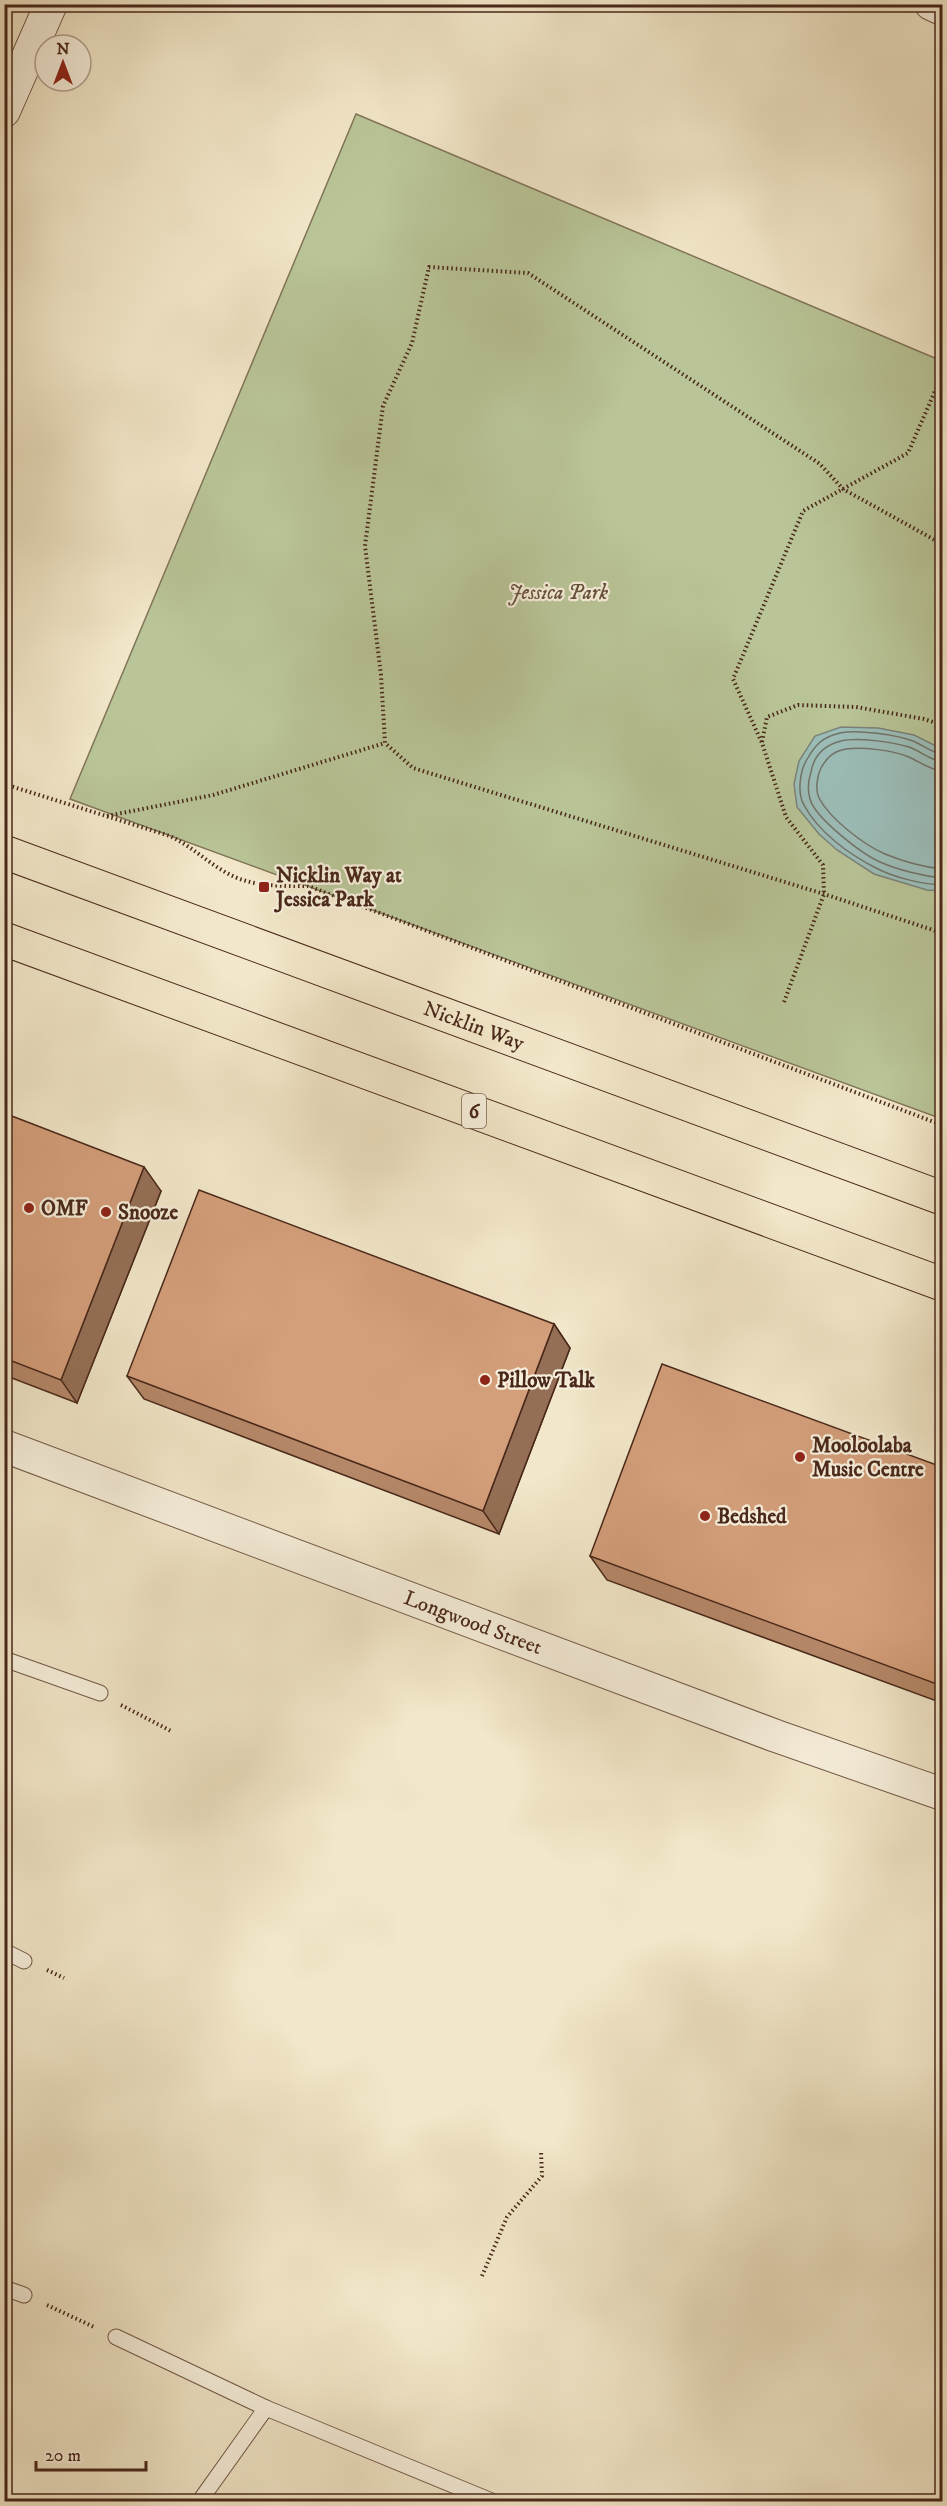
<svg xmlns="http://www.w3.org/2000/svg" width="947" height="2506" font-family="'IM FELL DW Pica',serif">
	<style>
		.green { fill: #b9c598; stroke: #817659; stroke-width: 1.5 }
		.water { fill: #9cbfbb; stroke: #7b837b; stroke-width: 1.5 }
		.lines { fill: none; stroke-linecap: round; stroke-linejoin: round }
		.shore { stroke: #72746a; stroke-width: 1.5 }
		.service-casing { stroke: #735846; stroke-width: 17 }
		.minor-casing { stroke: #735846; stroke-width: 34 }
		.trunk-casing { stroke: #49281a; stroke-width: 35 }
		.path { stroke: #49281a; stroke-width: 4; stroke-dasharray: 1.5 3; stroke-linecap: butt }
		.service { stroke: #f7efdc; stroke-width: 15 }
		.minor { stroke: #f7efdc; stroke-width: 32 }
		.trunk { stroke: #f2e7c9; stroke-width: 33 }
		.wall { fill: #b58869; stroke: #49281a; stroke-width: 1.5 }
		.shaded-wall { fill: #946f55; stroke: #49281a; stroke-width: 1.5 }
		.building { fill: #d39e7a; stroke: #49281a; stroke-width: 1.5 }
		.poi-dot { fill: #8f2418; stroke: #f7efdc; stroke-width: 2 }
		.labels { text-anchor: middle; stroke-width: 4.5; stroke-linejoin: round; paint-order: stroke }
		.shield { fill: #f7efdc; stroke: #7d6454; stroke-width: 1.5 }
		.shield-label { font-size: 20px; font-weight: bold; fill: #49281a }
		.park-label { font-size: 21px; font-style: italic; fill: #654f3a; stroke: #f7efdc }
		.poi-label { font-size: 21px; font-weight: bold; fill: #49281a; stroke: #f7efdc; text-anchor: start }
		.street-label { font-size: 21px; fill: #49281a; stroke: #f7efdc }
	</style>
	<rect width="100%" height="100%" fill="#f2e7c9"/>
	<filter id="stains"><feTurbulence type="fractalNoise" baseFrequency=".00333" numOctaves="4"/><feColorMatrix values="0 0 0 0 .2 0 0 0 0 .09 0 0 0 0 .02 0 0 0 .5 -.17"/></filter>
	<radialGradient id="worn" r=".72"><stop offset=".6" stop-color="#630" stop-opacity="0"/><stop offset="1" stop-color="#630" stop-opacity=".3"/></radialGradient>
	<!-- green -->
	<path class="green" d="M356,114l586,247v758l-872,-320z"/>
	<!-- water -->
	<path class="water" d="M841,727l37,1 36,7 28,14v142l-15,-1 -53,-16 -37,-24 -18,-16 -22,-27 -3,-23 5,-23 16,-25z"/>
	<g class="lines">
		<!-- shore -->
		<g class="shore">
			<path d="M942,754c-10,-1 -19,-9 -29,-13 -16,-6 -56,-12 -73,-8 -18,4 -25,12 -34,28 -6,11 -9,32 -2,44 14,27 46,50 72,63 19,10 46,16 66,17"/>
			<path d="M942,761c-12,0 -21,-10 -33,-14 -16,-5 -52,-10 -68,-6 -16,4 -27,14 -30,31 -3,9 -4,17 -1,27 5,19 52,55 70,63 18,8 43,14 62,16"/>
			<path d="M942,771c-12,-1 -22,-9 -33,-14 -17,-7 -45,-10 -63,-8 -12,2 -19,8 -25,19 -4,8 -6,22 -2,30 11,21 45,47 66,56 17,7 39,13 57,15"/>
		</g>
		<defs>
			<g id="service">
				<path d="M4,1659l96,34"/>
				<path d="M4,1951l20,10"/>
				<path d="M4,2288l20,7"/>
				<path d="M116,2337l150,71 228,94"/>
				<path d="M199,2502l67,-94"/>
			</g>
			<g id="minor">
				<path d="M931,4l11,5"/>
				<path d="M4,111l47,-107"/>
				<path id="s1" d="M4,1446l772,290 166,58"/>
			</g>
			<g id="trunk">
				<path id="s2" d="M4,852l938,346"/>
				<path d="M4,939l938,345"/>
			</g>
		</defs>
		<!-- service casing -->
		<use href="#service" class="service-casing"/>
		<!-- minor casing -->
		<use href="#minor" class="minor-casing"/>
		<!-- trunk casing -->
		<use href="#trunk" class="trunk-casing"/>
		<!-- path -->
		<g class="path">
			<path d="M942,544l-99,-55 -23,-25 -292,-191 -99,-6 -17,76 -29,63 -18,140 16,129 4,68 28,25 411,126 118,39"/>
			<path d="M762,742l5,-25 31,-12 58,2 68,12 18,6"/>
			<path d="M4,784l166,52c21,10 36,25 55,36 25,15 55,14 83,14l634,239"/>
			<path d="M107,816l106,-21 172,-52"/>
			<path d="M784,1002l40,-108 -1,-29 -37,-48 -24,-74 -29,-64 70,-168 105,-58 34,-78"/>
			<path d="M121,1705l50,26"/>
			<path d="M47,1970l17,8"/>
			<path d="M482,2276l25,-59 35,-41 -1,-25"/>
			<path d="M47,2305l47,22"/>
		</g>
		<!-- service -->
		<use href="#service" class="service"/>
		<!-- minor -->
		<use href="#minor" class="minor"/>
		<!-- trunk -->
		<use href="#trunk" class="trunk"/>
	</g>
	<!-- wall -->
	<g class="wall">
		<path d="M4,1113l157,78 -84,212 -73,-28z"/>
		<path d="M554,1324l16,24 -71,186 -355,-135 -17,-23z"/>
		<path d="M942,1467v236l-335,-123 -17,-24z"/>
	</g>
	<!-- shaded-wall -->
	<g class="shaded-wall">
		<path d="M144,1167l17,24 -84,212 -16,-23z"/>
		<path d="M554,1324l16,24 -71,186 -16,-23z"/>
	</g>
	<!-- building -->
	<g class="building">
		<path d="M4,1113l140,54 -83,213 -57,-22z"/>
		<path d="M199,1190l355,134 -71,187 -356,-135z"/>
		<path d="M662,1364l280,103v219l-352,-130z"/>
	</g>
	<!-- markers -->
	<g class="poi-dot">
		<rect x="258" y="881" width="12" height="12" rx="3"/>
		<circle cx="29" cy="1208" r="6"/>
		<circle cx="106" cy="1212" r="6"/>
		<circle cx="485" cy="1380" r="6"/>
		<circle cx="800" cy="1457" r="6"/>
		<circle cx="705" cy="1516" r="6"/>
	</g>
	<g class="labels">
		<!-- shield labels -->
		<rect class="shield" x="462" y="1094" width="24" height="34" rx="4.5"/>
		<g class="shield-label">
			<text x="474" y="1118">6</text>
		</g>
		<!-- park labels -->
		<g class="park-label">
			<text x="558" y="599">Jessica Park</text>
		</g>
		<!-- poi labels -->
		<g class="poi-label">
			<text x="276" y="882">Nicklin Way at<tspan x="276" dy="24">Jessica Park</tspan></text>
			<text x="41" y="1215">OMF</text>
			<text x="118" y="1219">Snooze</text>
			<text x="497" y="1387">Pillow Talk</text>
			<text x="812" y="1452">Mooloolaba<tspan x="812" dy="24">Music Centre</tspan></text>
			<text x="717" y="1523">Bedshed</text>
		</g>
		<!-- street labels -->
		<g class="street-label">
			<text dy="7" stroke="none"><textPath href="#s2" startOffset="501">Nicklin Way</textPath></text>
			<text dy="7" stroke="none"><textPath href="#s1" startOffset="501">Longwood Street</textPath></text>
		</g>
	</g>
	<!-- margin -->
	<rect width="947" height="2506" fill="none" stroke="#f2e7c9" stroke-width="24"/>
	<rect x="6" y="6" width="935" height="2494" fill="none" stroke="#49281a" stroke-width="3"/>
	<rect x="12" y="12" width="923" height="2482" fill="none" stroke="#49281a" stroke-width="1.5"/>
	<!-- north arrow -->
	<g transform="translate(63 63)"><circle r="28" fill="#f7efdc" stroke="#b19f8e" stroke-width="1.5"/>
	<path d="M0-4.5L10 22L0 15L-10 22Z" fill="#8f2418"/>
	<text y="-9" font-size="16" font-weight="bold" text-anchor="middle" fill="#49281a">N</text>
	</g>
	<!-- scale -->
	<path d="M36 2461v9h110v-9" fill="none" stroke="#49281a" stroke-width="3"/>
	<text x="45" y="2461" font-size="18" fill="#49281a" stroke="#f7efdc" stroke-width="4.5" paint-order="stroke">20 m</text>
	<rect width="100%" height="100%" filter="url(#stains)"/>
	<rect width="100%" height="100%" fill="url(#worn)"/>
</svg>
